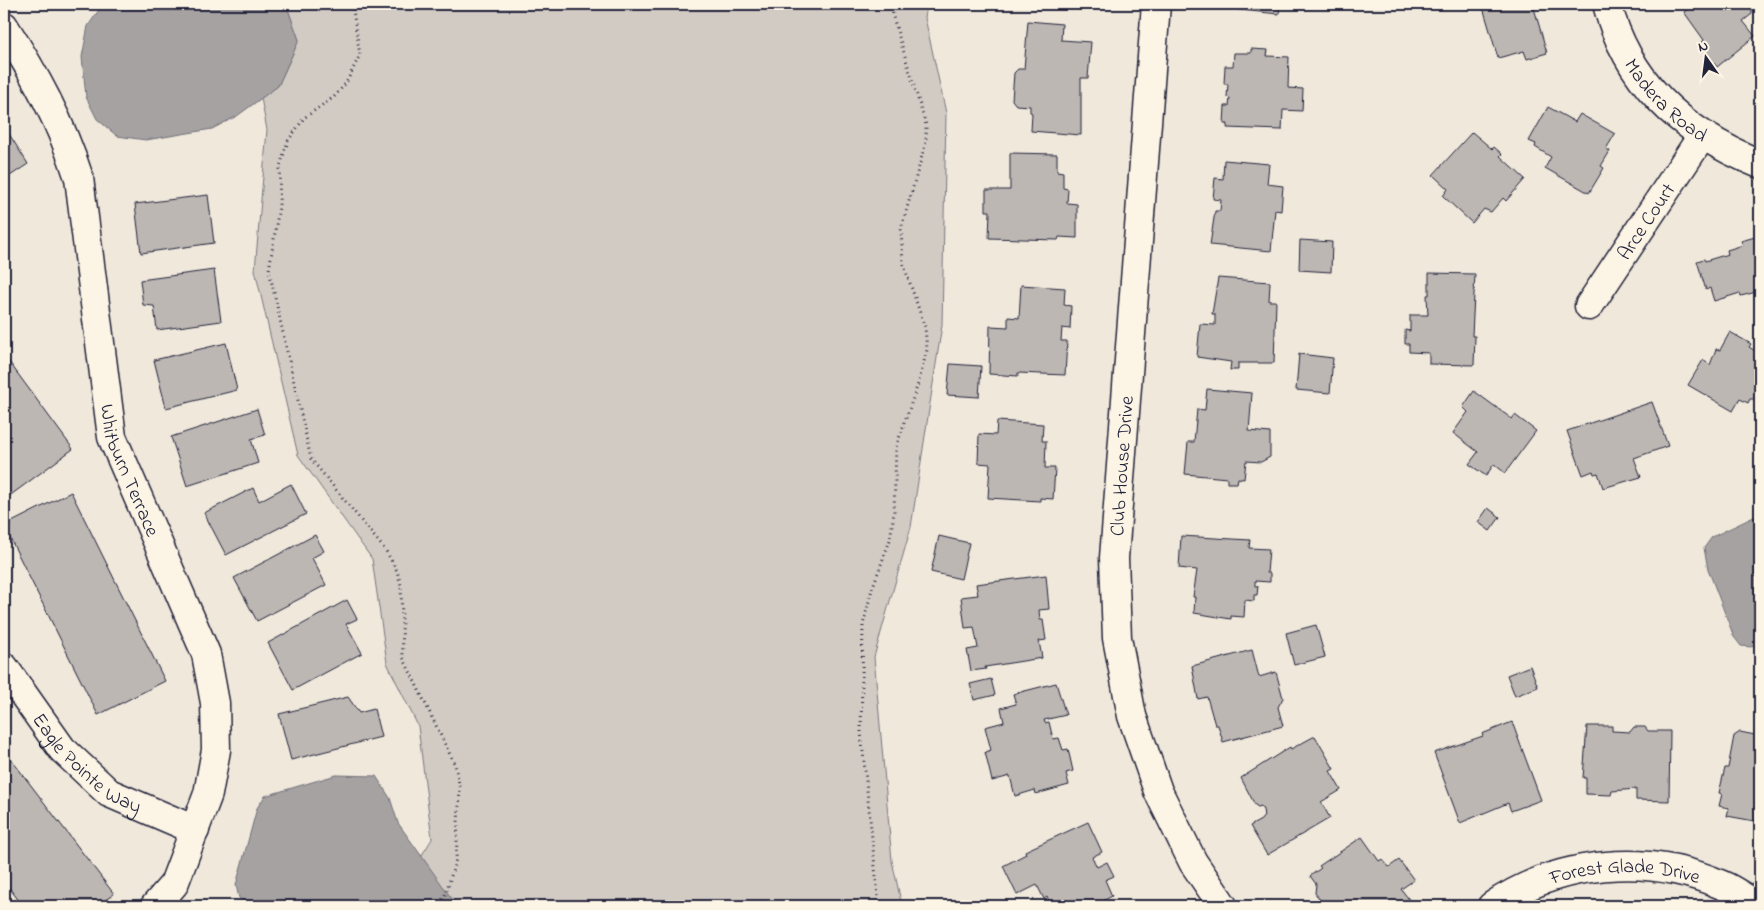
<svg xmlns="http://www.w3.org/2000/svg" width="1764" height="910" font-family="'Indie Flower',sans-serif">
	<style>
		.green { fill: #d1cbc3; stroke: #7a767f }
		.water { fill: #a6a2a2; stroke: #716f79 }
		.building { fill: #bcb7b3; stroke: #22223b }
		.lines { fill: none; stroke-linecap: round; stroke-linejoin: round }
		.street-casing { stroke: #22223b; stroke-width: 31 }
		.path { stroke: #22223b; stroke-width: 3; stroke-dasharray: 1 4; stroke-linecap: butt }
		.street { stroke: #fcf5e5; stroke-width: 28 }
		.labels { text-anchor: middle; stroke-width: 5; stroke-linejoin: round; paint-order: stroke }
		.street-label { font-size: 20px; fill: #22223b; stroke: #fcf5e5 }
	</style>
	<rect width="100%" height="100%" fill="#efe8db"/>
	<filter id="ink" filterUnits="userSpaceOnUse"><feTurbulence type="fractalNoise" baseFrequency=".02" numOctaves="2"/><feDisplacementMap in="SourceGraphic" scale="10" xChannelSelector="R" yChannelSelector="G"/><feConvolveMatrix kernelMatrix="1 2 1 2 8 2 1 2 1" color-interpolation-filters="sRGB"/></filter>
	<g filter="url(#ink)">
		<!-- green -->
		<path class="green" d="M286,4h641l-2,14 21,95 -4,212 -31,202 -37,130 18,204 10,45h-512l42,-67 -14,-113 -31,-63 -15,-104 -74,-104 -43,-185 12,-140 -6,-32 17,-12 21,-46z"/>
		<!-- water -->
		<g class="water">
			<path d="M103,4h183l13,36 -21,46 -41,30 -25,13 -66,11 -29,-4 -20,-17 -11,-22 -4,-40 6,-31z"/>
			<path d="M1760,514v129l-9,4 -10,-1 -7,-9 -26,-68 -4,-21 8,-11z"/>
			<path d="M336,775l40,1 14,22 8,25 59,83h-207l-11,-8 -3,-13 21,-77 8,-12z"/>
		</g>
		<!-- building -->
		<g class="building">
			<path d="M1221,4h59l-1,10 -58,-6z"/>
			<path d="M1482,4h54l1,3 -3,1 13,45 -20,6 -3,-8 -26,7z"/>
			<path d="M1694,4h55l3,4v6l-9,7 12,15 -38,31 -18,-22 5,-5 -20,-28z"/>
			<path d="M1028,21l34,3 -1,16 30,2 -3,36h-7v57l-50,-4 1,-18 -2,-1v-6l-14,-1 -4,-5 2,-27 4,-4h6z"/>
			<path d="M1251,49l17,1 -1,6 22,1 -1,31 15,1 -1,22 -19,-1 -1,20 -55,-2 1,-4h-4l1,-18h4l1,-8 -3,-1 1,-13h-4l1,-18h8l1,-13h17z"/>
			<path d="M1548,107l27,15 5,-8 35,20 -9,15 4,2 -9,15 3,2 -15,25 -44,-25 6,-11 -16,-10 1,-3 -7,-3z"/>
			<path d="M4,126l24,38 -24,16z"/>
			<path d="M1472,132l20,17 2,-2 8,7 -2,2 25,23 -19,22 -3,-3 -12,14 -7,-3 -12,14 -29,-27 5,-7 -15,-14z"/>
			<path d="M1010,153l47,1v17l6,1v16l5,1 -1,14 10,1v34l-18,-1 -1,3 -69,-2 1,-27h-4v-21h24z"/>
			<path d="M1224,160l45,4 -2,20 16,2 -2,25 -6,-1 -4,41 -61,-6 5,-34h5l1,-11 -8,-1 2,-21 8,1z"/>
			<path d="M208,195l6,48 -73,10 -6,-49z"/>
			<path d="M1755,237l1,4 4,-1v51l-19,5 -1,-3 -26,8 -4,-13 -4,2 -9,-29 7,-2 1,2 23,-7 -1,-4 16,-5 -2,-4z"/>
			<path d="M1300,240l32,2 -1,30 -32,-2z"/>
			<path d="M214,270l7,51 -64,9 -3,-24 -11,-1 -3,-25z"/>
			<path d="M1429,273l46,1 -3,62h3l-1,29 -45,-1v-11l-20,-1v-8h-4v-14l5,1v-16h18l-1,-20h2z"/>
			<path d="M1218,278l52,4 -1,19h7l-2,62h-36v7h-8l1,-8 -34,-5 3,-33 15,1v-11h-3z"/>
			<path d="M1021,285l44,3 -1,17 7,1 -1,23 -8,-1 -1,13h6l-2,34 -47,-2v3l-29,-2 1,-48 18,1v-10l11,1z"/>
			<path d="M1730,332l21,12 -2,3 11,7v5l-6,11 6,3v26h-10l-2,4 -8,-4 -7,12 -45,-26 15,-25 7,5 6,-16 4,1z"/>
			<path d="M226,343l11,47 -71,18 -12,-48z"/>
			<path d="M1299,354l34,4 -3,35 -34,-3z"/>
			<path d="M4,355l69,94 -69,51z"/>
			<path d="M950,364l31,2 -2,31 -32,-2z"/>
			<path d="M1207,389l45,4 -3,38 21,2v24l-9,5 -15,-1 -2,18 -6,-1 -1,5h-10v-5l-42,-4 3,-32h6l3,-33 8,1z"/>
			<path d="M1474,391l38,28 3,-4 21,16 -31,42 -11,-9 -8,12 -17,-12 9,-12 -25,-19 15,-21 -5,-5z"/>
			<path d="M1652,402l16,44 -34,12 7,19 -38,11 -5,-15 -4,1 -1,-3 -10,4 -16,-44z"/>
			<path d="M257,409l8,26 -14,4 7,24 -71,23 -16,-49z"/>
			<path d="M997,421l46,3 -1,17h4l-1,27h10l-2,31 -13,-1v3l-52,-3 2,-34 -12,-1 1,-29 17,1z"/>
			<path d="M291,484l15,30 -80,41 -22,-42 49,-25 6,13z"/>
			<path d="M71,492l94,189 -67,34 -94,-189z"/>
			<path d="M1488,508l12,9 -10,14 -12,-9z"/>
			<path d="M315,535l9,16 -12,7 14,27 -69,36 -23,-43z"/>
			<path d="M939,536l30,7 -8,36 -30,-7z"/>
			<path d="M1181,536l69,4 -1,8 20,1 -2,24h3v9l-15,-1v5h3l-1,9h-3v6l-9,-1 -1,17 -13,-1v3l-37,-6 1,-16h-2l4,-27 -18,-2z"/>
			<path d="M1046,575l3,34 -10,1 1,10h3l3,20 -7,1 3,17 -57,9 1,2 -15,2 -4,-21 11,-2 -4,-21 -9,1 -4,-31 17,-2 -2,-11z"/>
			<path d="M347,600l10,19 -11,5 16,29 -69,37 -25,-47z"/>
			<path d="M1316,625l9,32 -31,8 -8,-32z"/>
			<path d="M1252,650l7,27 17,-5 7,26 -5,9 5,19 -60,16 -5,-17h-3l-8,-28 -9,2 -6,-33z"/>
			<path d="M1530,666l8,21 -23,9 -8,-21z"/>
			<path d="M991,679l4,16 -21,5 -4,-16z"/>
			<path d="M1056,683l10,32 -22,5 1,3 4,-1 4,17 6,-1 4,12 5,-1 5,22 -7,2 3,12 -33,9 -1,-4 -20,6 -5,-20 -18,5 -7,-29 6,-2 -6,-23 19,-5 -3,-14 15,-4 -3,-10z"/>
			<path d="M348,697l11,16 15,-4 7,28 -90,23 -12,-46z"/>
			<path d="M1512,722l29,78 -30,11 -3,-8 -48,20 -26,-70 49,-17 -1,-2z"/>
			<path d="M1587,726h25v5l18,1 4,-5h11l3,4h22l-1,70 -33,-1v-11l-24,2 -1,4 -25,-1v-16h-3z"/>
			<path d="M1740,732l20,4v86l-33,-6 2,-8 -10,-2 3,-12 -3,-1 6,-25h3l6,-32z"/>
			<path d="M1315,736l19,33 -4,2 11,19 -20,12 9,16 -63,37 -17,-29 11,-6 3,-4 -1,-6 -2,-4 -3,1 -3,-2 -14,-27 49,-31 1,2z"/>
			<path d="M4,750l110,144 -17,12h-74l-19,-25z"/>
			<path d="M1088,822l14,30 -10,5 5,10 10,-5 7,14 -9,4 7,16 -13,7 2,3h-49l-5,-9 -3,2 -7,-14 -20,10 -14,-29 23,-12 -1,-3z"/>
			<path d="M1362,837l17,24 3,-2 7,8 10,-7 15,20 -13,9 13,17h-80l-3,-5 -11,-1 -5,-7 1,-9 -6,-8 11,-8 -2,-2z"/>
		</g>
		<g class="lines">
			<defs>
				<g id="street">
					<path d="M1156,4l-42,554 3,80 15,78 26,75 35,71 30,44"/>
					<path id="s1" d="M1607,4c21,80 78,130 153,160"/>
					<path id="s2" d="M4,26c32,50 57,96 75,152l33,259 94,217 9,49 1,47 -8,44 -34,90 -19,22"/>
					<path id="s3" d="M1589,306l113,-170"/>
					<path id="s4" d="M4,667l58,82 47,44 86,37"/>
					<path id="s5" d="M1492,906c67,-45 155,-54 230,-21 12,5 24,14 36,21"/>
				</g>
			</defs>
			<!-- street casing -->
			<use href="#street" class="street-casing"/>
			<!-- path -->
			<g class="path">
				<path d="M352,4l8,51 -14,28 -12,14 -30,21 -16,23 -8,25 -1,41 -10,63 42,189 75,92 11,20 4,14 2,72 52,108 5,23 -4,71 -10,34 -7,13"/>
				<path d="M879,906l-18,-174 2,-107 9,-36 18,-49 4,-28 2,-65 23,-66 8,-31 -2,-23 -22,-64 -2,-34 25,-87v-17l-33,-108 -1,-13"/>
			</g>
			<!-- street -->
			<use href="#street" class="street"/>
		</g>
	</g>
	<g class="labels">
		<!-- street labels -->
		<g class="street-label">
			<text dy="7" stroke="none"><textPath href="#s1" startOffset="115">Madera Road</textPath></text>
			<text dy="7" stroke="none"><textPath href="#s3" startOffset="102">Arce Court</textPath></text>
			<text transform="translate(1121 466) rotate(-86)" y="7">Club House Drive</text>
			<text dy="7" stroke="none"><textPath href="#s2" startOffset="468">Whitburn Terrace</textPath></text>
			<text dy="7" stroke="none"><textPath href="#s4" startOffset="129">Eagle Pointe Way</textPath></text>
			<text dy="7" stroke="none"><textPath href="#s5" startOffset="141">Forest Glade Drive</textPath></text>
		</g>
	</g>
	<!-- margin -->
	<rect width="1764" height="910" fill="none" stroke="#fcf5e5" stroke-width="20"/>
	<rect x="10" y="10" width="1744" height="890" fill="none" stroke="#22223b" stroke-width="2" filter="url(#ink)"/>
	<!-- north arrow -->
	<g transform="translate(1706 58) rotate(346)" stroke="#fcf5e5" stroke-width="4" paint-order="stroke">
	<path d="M0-4L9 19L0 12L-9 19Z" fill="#22223b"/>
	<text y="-8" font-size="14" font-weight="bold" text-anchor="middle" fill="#22223b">N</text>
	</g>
</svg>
